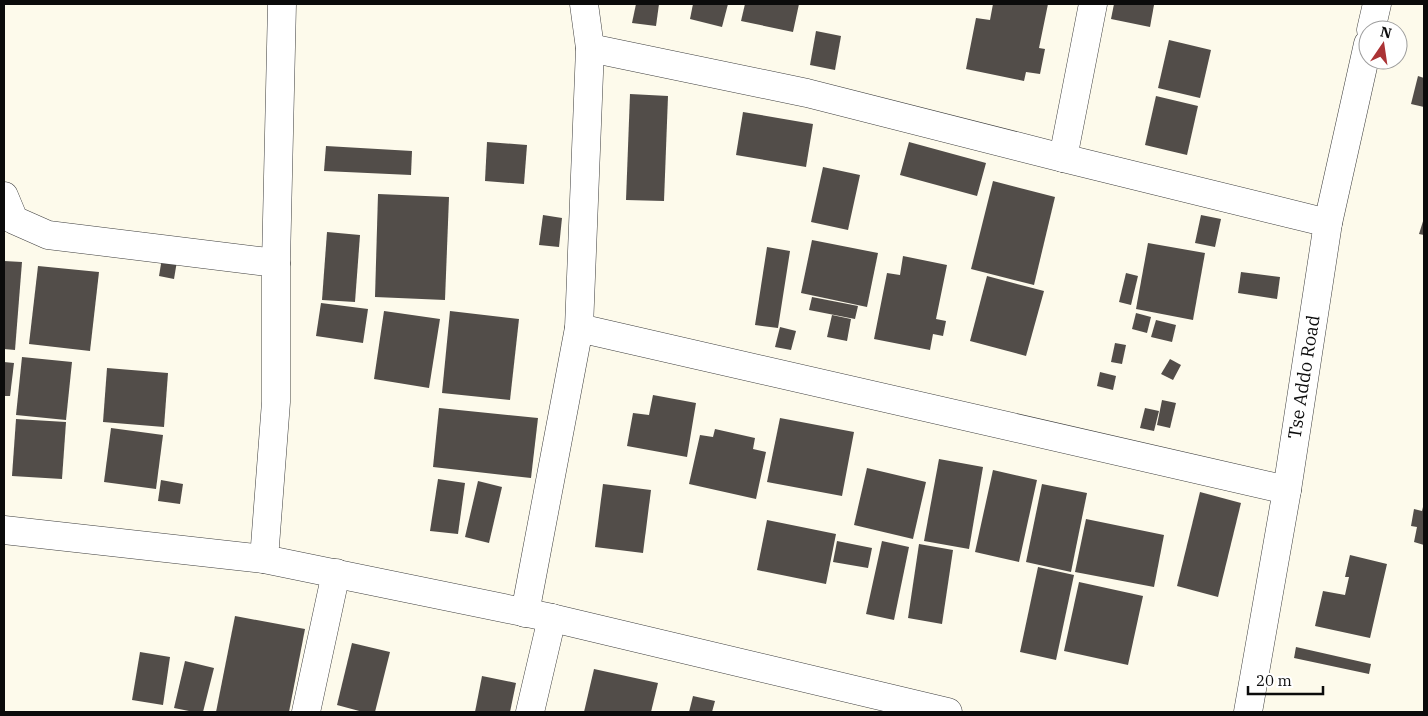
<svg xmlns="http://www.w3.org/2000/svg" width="1428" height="716" font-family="'IBM Plex Serif',serif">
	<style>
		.building { fill: #524d49 }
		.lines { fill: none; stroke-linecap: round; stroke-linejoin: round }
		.minor-casing { stroke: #3e3e3e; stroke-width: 29 }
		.tertiary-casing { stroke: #3e3e3e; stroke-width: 29 }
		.minor { stroke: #fff; stroke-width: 28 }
		.tertiary { stroke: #fff; stroke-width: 28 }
		.labels { text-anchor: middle; stroke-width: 5; stroke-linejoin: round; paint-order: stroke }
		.street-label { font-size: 18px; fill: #0b0b0b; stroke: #fff }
	</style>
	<rect width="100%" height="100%" fill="#fdfaeb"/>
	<!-- building -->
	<g class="building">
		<path d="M636,4h23l-3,22 -24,-3z"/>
		<path d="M693,4h35l-6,23 -32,-8z"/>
		<path d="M745,4h54l-6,28 -52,-11z"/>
		<path d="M993,4h55l-9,44 6,1 -5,25 -14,-2 -2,9 -58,-12 10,-51 14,2z"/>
		<path d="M1114,4h34l6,1 -4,22 -39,-8z"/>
		<path d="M816,31l25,5 -6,34 -25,-5z"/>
		<path d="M1169,40l42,10 -11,48 -42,-10z"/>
		<path d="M1418,76l6,2v29l-13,-3z"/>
		<path d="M630,94l38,2 -4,105 -38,-1z"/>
		<path d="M1156,96l42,10 -11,49 -42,-10z"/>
		<path d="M743,112l70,12 -7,43 -70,-12z"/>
		<path d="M487,142l40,3 -3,39 -39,-3z"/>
		<path d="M909,142l77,21 -9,33 -77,-21z"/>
		<path d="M326,146l86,5 -1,24 -87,-4z"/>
		<path d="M823,167l37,8 -12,55 -37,-8z"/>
		<path d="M993,181l62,16 -21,88 -63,-16z"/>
		<path d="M378,194l71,3 -4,103 -70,-3z"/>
		<path d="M543,215l19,3 -3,29 -20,-2z"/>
		<path d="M1201,215l20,4 -6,28 -20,-4z"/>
		<path d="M1424,218v17l-5,-1z"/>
		<path d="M327,232l33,3 -5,67 -33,-2z"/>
		<path d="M812,240l66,13 -11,54 -66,-14z"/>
		<path d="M1148,243l57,10 -12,67 -57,-11z"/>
		<path d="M767,247l23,4 -12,77 -23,-3z"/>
		<path d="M903,256l44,9 -11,54 10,2 -3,15 -10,-2 -3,16 -56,-11 13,-66 13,2z"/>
		<path d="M162,258l15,3 -3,18 -15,-3z"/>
		<path d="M4,261l18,1 -7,88 -11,-1z"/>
		<path d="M38,266l61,6 -9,79 -61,-7z"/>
		<path d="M1241,272l39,5 -3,22 -39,-6z"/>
		<path d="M1126,273l12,3 -7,29 -12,-3z"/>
		<path d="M987,276l57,15 -18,65 -56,-15z"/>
		<path d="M812,297l46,9 -3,13 -46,-9z"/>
		<path d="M321,303l47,6 -5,34 -47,-7z"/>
		<path d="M384,311l56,8 -11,69 -55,-9z"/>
		<path d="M450,311l69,8 -9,81 -68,-7z"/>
		<path d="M1136,313l15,4 -4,16 -15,-4z"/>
		<path d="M832,315l19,4 -4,22 -20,-4z"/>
		<path d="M1156,320l20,5 -4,17 -21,-5z"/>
		<path d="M780,327l16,4 -5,19 -16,-3z"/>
		<path d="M1115,343l11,2 -4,19 -11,-2z"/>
		<path d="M22,357l50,5 -6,58 -50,-5z"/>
		<path d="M1170,359l11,6 -8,15 -12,-6z"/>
		<path d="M4,362l10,1 -4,33h-6z"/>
		<path d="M107,368l61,5 -4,54 -61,-5z"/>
		<path d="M1100,372l16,4 -3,14 -16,-4z"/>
		<path d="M653,395l43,8 -9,54 -60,-11 6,-33 16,2z"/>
		<path d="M1162,400l14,3 -6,25 -13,-3z"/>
		<path d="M439,408l99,10 -7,60 -98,-11z"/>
		<path d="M1145,408l14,3 -5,20 -14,-3z"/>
		<path d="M780,418l74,14 -12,64 -75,-14z"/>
		<path d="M16,419l50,3 -4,57 -50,-3z"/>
		<path d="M111,428l52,7 -7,54 -52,-7z"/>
		<path d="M715,429l40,9 -2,11 13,3 -10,47 -67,-15 11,-49 13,2z"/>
		<path d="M939,459l44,8 -14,82 -45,-8z"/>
		<path d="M867,468l59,14 -13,57 -59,-14z"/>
		<path d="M993,470l44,10 -18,82 -44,-10z"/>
		<path d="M438,479l27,4 -7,51 -28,-3z"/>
		<path d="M161,480l22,4 -3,20 -22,-3z"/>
		<path d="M478,481l24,6 -13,56 -24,-6z"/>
		<path d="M603,484l48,6 -8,63 -48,-6z"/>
		<path d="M1042,484l45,9 -16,79 -45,-10z"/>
		<path d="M1200,492l41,11 -23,94 -41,-11z"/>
		<path d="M1423,507h1v38l-10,-3 3,-15 -6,-1 3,-17 8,2z"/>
		<path d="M1086,519l78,16 -10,52 -79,-15z"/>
		<path d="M767,520l69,14 -10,50 -69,-14z"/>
		<path d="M837,541l35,7 -4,20 -35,-6z"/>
		<path d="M882,541l27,6 -15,73 -28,-6z"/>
		<path d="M919,544l34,6 -11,74 -34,-6z"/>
		<path d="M1350,555l37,9 -17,74 -55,-12 8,-35 22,4 4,-18h-4z"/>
		<path d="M1038,567l36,8 -18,85 -36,-8z"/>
		<path d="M1079,582l64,14 -15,69 -64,-14z"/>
		<path d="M235,616l70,13 -16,83h-73z"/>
		<path d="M352,643l38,9 -15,60h-12l-26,-7z"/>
		<path d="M1296,647l75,17 -2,10 -75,-16z"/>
		<path d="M140,652l30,5 -7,48 -31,-5z"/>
		<path d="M185,661l29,7 -11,44h-9l-20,-4z"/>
		<path d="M594,669l64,14 -7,29h-67z"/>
		<path d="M482,676l34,7 -6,29h-35z"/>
		<path d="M693,696l22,5 -3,11h-23z"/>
	</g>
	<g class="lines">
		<defs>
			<g id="minor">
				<path d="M590,48l217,45 256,65 265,65"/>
				<path d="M1063,158l30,-154"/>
				<path d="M4,196l10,24 34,15 228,28"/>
				<path d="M579,328l708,162"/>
				<path d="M4,530l260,29 288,59 396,94"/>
				<path d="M264,559l12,-157v-139l6,-259"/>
				<path d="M525,613l54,-285 11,-280 -6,-44"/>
				<path d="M306,712l30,-139"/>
				<path d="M530,712l22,-94"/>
			</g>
			<g id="tertiary">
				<path d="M1371,30l6,-26"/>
				<path d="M1248,712l39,-222 41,-267 40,-179"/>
			</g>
		</defs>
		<!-- minor casing -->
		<use href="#minor" class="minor-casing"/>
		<!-- tertiary casing -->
		<use href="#tertiary" class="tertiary-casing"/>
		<!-- minor -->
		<use href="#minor" class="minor"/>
		<!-- tertiary -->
		<use href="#tertiary" class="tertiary"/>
	</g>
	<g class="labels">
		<!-- street labels -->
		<g class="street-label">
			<text transform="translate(1304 377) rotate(-81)" y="6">Tse Addo Road</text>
		</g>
	</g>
	<!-- border -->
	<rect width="1428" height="716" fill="none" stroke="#0b0b0b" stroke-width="10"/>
	<!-- north arrow -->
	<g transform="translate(1383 45) rotate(13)"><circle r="24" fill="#ffffff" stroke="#9d9d9d"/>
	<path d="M0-4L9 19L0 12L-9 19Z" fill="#ab3335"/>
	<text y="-8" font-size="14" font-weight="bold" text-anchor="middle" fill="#0b0b0b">N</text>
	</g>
	<!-- scale -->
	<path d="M1248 686v8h75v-8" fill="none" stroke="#0b0b0b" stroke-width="2.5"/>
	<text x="1256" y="686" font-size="15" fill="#0b0b0b" stroke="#ffffff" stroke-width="4" paint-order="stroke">20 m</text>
</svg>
